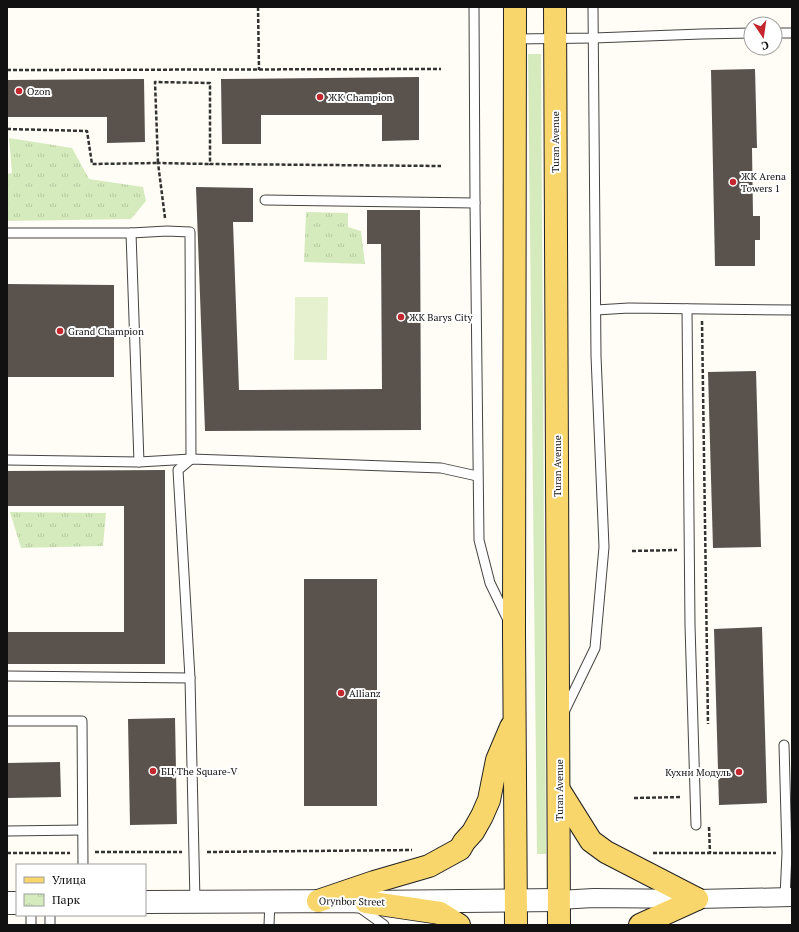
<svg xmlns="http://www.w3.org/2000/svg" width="799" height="932" font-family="'PT Serif',serif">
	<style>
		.grass { fill: #d5ebbd }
		.park { fill: url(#park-tufts) }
		.pitch { fill: #e6f2cf }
		.building { fill: #5a524d }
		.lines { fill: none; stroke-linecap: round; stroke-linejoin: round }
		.service-casing { stroke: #444; stroke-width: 11 }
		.minor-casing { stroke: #444; stroke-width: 20 }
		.tertiary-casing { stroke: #444; stroke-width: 24 }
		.primary-casing { stroke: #222; stroke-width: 24 }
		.path { stroke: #333; stroke-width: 2.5; stroke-dasharray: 4 2; stroke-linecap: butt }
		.service { stroke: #fff; stroke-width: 9 }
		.minor { stroke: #fff; stroke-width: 18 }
		.tertiary { stroke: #fff; stroke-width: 22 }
		.primary { stroke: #f9d66b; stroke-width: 22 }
		.poi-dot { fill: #c4262e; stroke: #fff; stroke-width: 1.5 }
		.labels { text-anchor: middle; stroke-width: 4; stroke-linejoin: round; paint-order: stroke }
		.poi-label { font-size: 10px; fill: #111; stroke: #fff; text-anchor: start }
		.street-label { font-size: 10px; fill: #111; stroke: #fff }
	</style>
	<defs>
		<pattern id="park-tufts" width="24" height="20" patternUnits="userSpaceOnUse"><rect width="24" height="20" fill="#d5ebbd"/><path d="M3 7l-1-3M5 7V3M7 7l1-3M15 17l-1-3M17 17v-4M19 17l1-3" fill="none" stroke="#b6c8a1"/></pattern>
	</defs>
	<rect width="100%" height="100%" fill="#fffdf5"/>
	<!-- grass -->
	<path class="grass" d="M528,54h13l5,800h-9z"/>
	<!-- park -->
	<g class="park">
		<path d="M9,138l63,10 17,31 54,8 3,14 -15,18 -124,2v-47l5,-1z"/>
		<path d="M306,212l42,1v14l13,4 4,33 -61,-2z"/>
		<path d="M10,512l96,1 -3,33 -82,2z"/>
	</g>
	<!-- pitch -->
	<path class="pitch" d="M295,297h33l-1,63h-33z"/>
	<!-- building -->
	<g class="building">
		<path d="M755,69l2,79h-5l1,68h7v24h-5v26h-40l-4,-196z"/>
		<path d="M419,77v63l-37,1v-26h-121v29h-39l-1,-65z"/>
		<path d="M144,79l1,63 -38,1v-26h-100v-37z"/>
		<path d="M196,187l57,1v34h-20l6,168 143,-1 -1,-145h-14v-34h53l1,220 -216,1z"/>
		<path d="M7,284l107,1v92h-107z"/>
		<path d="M756,371l5,176 -48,1 -5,-176z"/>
		<path d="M165,470v194h-158v-32h117v-126h-117v-35z"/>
		<rect x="304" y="579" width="73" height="227"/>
		<path d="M762,627l5,176 -48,2 -5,-176z"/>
		<path d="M175,718l2,106 -47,1 -2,-106z"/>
		<path d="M60,762l1,35 -54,1v-35z"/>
	</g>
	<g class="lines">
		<defs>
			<g id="service">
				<path d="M474,7l1,196 4,337 11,43 18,37"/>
				<path d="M775,33h17"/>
				<path d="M515,39l79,-1 107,-4 50,-1"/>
				<path d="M265,200l210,3"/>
				<path d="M7,233h124l36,-2 23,1 1,227 -13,11 12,208 5,223"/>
				<path d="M131,233l8,229"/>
				<path d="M687,309l3,316 6,200"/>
				<path d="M596,310l33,-2 163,2"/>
				<path d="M7,460l132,2 52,-3 250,9 36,8"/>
				<path d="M7,676l183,2"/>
				<path d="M564,712l31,-64 9,-101 -8,-191 -3,-349"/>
				<path d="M7,721h75l1,144"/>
				<path d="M784,745l3,108 -2,44"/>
				<path d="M7,831l75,-1"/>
				<path d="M359,907l25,18"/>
				<path d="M50,915v10"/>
				<path d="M31,925v-10"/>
				<path d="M269,925l1,-24"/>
			</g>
			<path id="minor" d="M558,900l36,-2 103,1 95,-2"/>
			<g id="tertiary">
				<path d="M145,902l206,-1 15,1 192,-2"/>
				<path d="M7,903h10"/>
			</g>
			<g id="primary">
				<path d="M515,7l-1,625 2,293"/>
				<path d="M555,7l4,918"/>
				<path d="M559,790l32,51 15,11 91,47"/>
				<path d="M318,901l56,-19 55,-16 31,-17 4,-7 9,-10 9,-16 7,-16 8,-40 14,-33"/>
				<path d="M366,902l74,11 19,12"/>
				<path d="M640,925l57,-26"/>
			</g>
		</defs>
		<!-- service casing -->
		<use href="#service" class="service-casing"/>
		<!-- minor casing -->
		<use href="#minor" class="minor-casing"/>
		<!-- tertiary casing -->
		<use href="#tertiary" class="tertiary-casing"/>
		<!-- primary casing -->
		<use href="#primary" class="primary-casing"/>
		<!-- path -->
		<g class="path">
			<path d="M258,7l1,63"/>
			<path d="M7,70l434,-1"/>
			<path d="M7,129l80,2 5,33 66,-1 -3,-81 55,1v81l231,2"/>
			<path d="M165,218l-7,-55 52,1"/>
			<path d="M702,321l6,403"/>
			<path d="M632,551l45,-1"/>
			<path d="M634,798l48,-1"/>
			<path d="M709,827l1,26"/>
			<path d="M95,852h87"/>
			<path d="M207,852l205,-2"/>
			<path d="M7,853h63"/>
			<path d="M653,853h123"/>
		</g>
		<!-- service -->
		<use href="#service" class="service"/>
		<!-- minor -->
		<use href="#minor" class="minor"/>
		<!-- tertiary -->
		<use href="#tertiary" class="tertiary"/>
		<!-- primary -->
		<use href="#primary" class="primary"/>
	</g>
	<!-- markers -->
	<g class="poi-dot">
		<circle cx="19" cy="91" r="4"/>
		<circle cx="320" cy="97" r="4"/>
		<circle cx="733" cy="182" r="4"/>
		<circle cx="401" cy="317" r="4"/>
		<circle cx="60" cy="331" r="4"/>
		<circle cx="341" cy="693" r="4"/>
		<circle cx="153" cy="771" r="4"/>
		<circle cx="739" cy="772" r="4"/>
	</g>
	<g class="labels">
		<!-- poi labels -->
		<g class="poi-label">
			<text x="27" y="95">Ozon</text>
			<text x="328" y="101">ЖК Champion</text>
			<text x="741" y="180">ЖК Arena<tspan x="741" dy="12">Towers 1</tspan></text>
			<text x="409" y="321">ЖК Barys City</text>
			<text x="68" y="335">Grand Champion</text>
			<text x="349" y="697">Allianz</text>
			<text x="161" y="775">БЦ The Square-V</text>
			<text x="731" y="776" text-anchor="end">Кухни Модуль</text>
		</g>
		<!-- street labels -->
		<g class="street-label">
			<text transform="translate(555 142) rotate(-90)" y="4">Turan Avenue</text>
			<text transform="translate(557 466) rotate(-90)" y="4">Turan Avenue</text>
			<text transform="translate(559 790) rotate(-90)" y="4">Turan Avenue</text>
			<text transform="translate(352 901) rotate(1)" y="4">Orynbor Street</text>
		</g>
	</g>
	<!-- border -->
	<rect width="799" height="932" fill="none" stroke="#111111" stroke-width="16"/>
	<!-- legend -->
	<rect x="16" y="864" width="130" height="52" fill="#ffffff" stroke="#a0a0a0"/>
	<rect x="24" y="877" width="20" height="6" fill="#f9d66b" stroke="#a0a0a0"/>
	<text x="52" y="884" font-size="12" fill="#111111">Улица</text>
	<rect x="24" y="894" width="20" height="12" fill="url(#park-tufts)" stroke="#a0a0a0"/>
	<text x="52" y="904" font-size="12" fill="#111111">Парк</text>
	<!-- north arrow -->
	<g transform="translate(763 36) rotate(167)"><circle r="19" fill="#ffffff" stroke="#a0a0a0"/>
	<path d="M0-3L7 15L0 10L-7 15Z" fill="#c4262e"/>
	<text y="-6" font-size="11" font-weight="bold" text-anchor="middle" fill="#111111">С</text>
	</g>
</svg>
